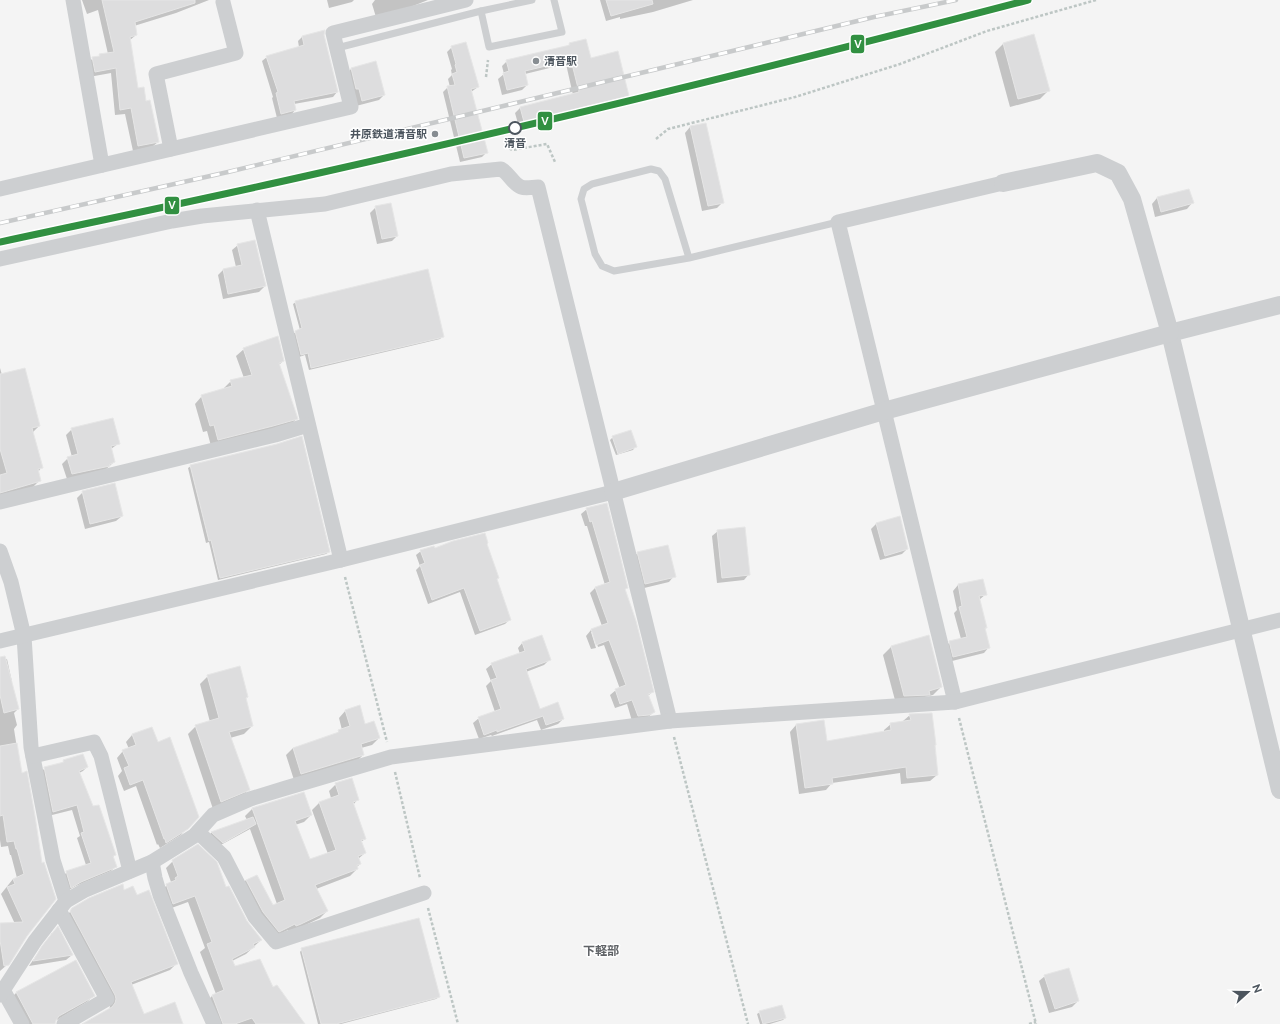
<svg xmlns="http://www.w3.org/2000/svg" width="1280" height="1024" font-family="Raleway,'Noto Sans JP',sans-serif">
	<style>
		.shadow { fill: #0003 }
		.building { fill: #ddddde; stroke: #e6e6e6 }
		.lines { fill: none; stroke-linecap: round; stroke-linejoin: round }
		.path { stroke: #bdc6c4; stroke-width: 2.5; stroke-dasharray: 3 2; stroke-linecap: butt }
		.service { stroke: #cdcfd1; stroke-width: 7 }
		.minor { stroke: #cdcfd1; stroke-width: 15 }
		.tertiary { stroke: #cdcfd1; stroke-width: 18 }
		.rail-casing { stroke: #c8cacb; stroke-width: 4.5 }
		.rail { stroke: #fff; stroke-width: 3; stroke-dasharray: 9; stroke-linecap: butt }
		.rail-1-casing { stroke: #fff; stroke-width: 10 }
		.rail-1 { stroke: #319041; stroke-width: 7 }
		.poi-dot { fill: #878d92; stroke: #fff; stroke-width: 1.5 }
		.stop-dot { fill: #fff; stroke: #4c555e; stroke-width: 2 }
		.labels { text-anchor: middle; stroke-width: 3; stroke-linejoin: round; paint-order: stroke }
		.poi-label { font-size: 11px; font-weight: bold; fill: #4c555e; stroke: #fff; text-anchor: start }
		.stop-label { font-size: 11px; font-weight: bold; fill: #4c555e; stroke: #fff }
		.neighbourhood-label { font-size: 12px; font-weight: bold; fill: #606367; stroke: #fff }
		.line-badge { stroke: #fff; stroke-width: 1.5 }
		.badge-label { font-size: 11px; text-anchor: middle; font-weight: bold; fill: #fff }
	</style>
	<rect width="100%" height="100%" fill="#f4f4f4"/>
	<!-- shadow -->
	<g class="shadow">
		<path d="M82,0h127l-33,13 -42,13 2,9 -6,5 7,49 8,13 13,40 -6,5 -19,4 -8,-37 -10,1 -4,-42 -22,4 -2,-13 6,-6 5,-1 2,-2 8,-1 -10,-44 -11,4z"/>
		<path d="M327,0h27l-2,2 -23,6z"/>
		<path d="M375,0h53l-25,10 -27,7 -4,-13z"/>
		<path d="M600,0h93l-40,12 -33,7v-2l-14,4z"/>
		<path d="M323,35l14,57 -4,5 -39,7 1,6 -4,5 -14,3 -5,-20 1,-1 -11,-36 5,-4 32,-10 -1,-6 4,-4z"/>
		<path d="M570,44l20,15 38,37 -5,5 -104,26 -4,-14 5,-5 53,-13 -7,-31 -41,10 2,11 -5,5 -20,5 -4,-16 6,-5 -2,-8 5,-5 60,-15z"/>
		<path d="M1003,44l46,46 -9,9 -30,8 -15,-55z"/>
		<path d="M452,47l26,40 -7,5 15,61 -4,4 -22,5 -17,-70 5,-5h2l-2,-8 4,-4 -1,-5 1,-1 -5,-17z"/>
		<path d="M351,69l33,26 -5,5 -23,6 -10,-31z"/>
		<path d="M705,124l18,78 -6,6 -15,3 -17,-78 5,-6z"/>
		<path d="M1189,190l3,13 -5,6 -32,8 -3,-13 5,-6z"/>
		<path d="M376,207l21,29 -5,5 -15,3 -7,-31z"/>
		<path d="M238,245l27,41 -6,6 -36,7 -5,-24 6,-6 12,-2 -4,-17z"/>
		<path d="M296,302l147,34 -3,3 -131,31 -4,-15 -6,2 -6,-23 3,-2 4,-2 -7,-26z"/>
		<path d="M244,349l39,12 -4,4 18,53 -7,8 -79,20 -4,-15 -4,1 -8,-28 7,-8 22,-7v-1l7,-7 13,-3 -8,-22z"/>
		<path d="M0,368l2,7 37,51 -7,7 10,34 -4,5 2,8 -8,8 -32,10z"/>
		<path d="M72,429l47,14 -8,6 3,13 -10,9 -37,8 -5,-15 6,-6 4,-1 -6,-22z"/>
		<path d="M613,437l22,10 -2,3 -17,5 -6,-15z"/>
		<path d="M191,466l138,86 -3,2 -108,26 -9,-38 -3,1 -18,-75z"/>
		<path d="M83,492l39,24 -6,5 -31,8 -8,-31z"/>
		<path d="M587,509l40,79 -3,2 28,102 -4,4 6,16 -6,5 -16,4 -5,-17 -12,4 -5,-13 6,-5 4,-1 -16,-44 -6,2 -5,-15h-2l5,16 -5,1 -5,-13 5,-6 11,-4 -12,-33 5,-5 10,-3 -18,-59h-2l-4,-12z"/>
		<path d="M877,523l30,26 -5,5 -22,6 -9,-31z"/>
		<path d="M718,531l31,43 -5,6 -27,3 -5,-47z"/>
		<path d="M486,545l10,34 14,40 -5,5 -30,11 -15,-43 -32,12 -12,-34 4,-4 -4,-11 5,-4z"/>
		<path d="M638,553l36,23 -5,6 -29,7 -8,-31z"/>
		<path d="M958,585l28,9 -7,6 7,28 -1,1 4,18 -5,6 -36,9 -4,-14 6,-6 11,-3 -7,-26 3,-3 -4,-19z"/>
		<path d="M523,642l26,18 -5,5 -18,7 14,38 23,9 -5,5 -17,6 -4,-10 -45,16 -1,-1 -12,4 -6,-16 6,-5 16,-6 -9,-26 5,-5 -5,-12 6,-5 28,-10 -2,-6z"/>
		<path d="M891,647l50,40 -8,8 -37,9 -13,-49z"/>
		<path d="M7,659l5,23 -1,1 7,26 -4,4 3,12 -3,4 7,45 6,161 -19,29 -8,7v-47h15l-14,-30 12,-15 4,-1 -6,-23h-1l-2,-9 -7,1 -1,-7v-179z"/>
		<path d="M208,676l37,23 7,27 -8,8 -14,4 19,51 -8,9 -28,11 -25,-75 8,-8 14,-4 -10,-38z"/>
		<path d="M346,710l33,28 -7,7 -11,3 2,7 -7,7 -62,18 -8,-25 7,-7 42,-13 4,-4 3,-1 -3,-12z"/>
		<path d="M910,715l25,30 -1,1 3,29 -7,6 -29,3 -1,-11 -68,10 -6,7 -27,4 -9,-62 6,-7 30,17 58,-10v-2l7,-6 12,-3z"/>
		<path d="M132,735l55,93 -6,7 -21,13 -2,-4 -1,1 -21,-59 -12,5 -6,-15 4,-5 -5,-13 6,-7 6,-2 -3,-7z"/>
		<path d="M64,761l23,6 -4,4 -4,2 14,35 22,47 -3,3 3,9 -4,4 -35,15 -9,5 -5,-14 5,-5 19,-7 -9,-27 3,-2 -8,-26 -24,6 -8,-43 5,-5 15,-4z"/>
		<path d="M336,784l22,15 -5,6 12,34 -4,3 4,11 -7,6 2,5 -3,3v2l-7,7 -34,13 11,22 -7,7 -27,13 -4,1 -1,-2 -16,8 -33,-51 7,-7 27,26 4,-2 -27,-75 -33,18 -10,-10 4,-4 36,-13 -2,-4 7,-7 51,-16 8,22 -7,7 -9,3 14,35 19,-6 -16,-44 7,-7 12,-5 -2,-7z"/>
		<path d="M173,861l52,27 21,34 15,18 -15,14 -14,7 2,6 39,22 26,35h-85l-9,-21 7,-7 4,-2 -16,-42 5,-4 -17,-46 -22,8 -6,-18 7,-7 4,-3 -5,-14z"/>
		<path d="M124,891l12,5 40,68 -6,6 -39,15 12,30 36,9h-95l25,-15 1,-2 -1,-5 -43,-86 7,-7z"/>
		<path d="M52,933l20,22 -6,5 -37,6z"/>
		<path d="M302,949l137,48 -3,2 -95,25h-23l-18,-72z"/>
		<path d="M1045,976l33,25 -6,6 -23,6 -10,-32z"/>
		<path d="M16,993l78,2 -7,7 -32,19 -1,3h-31l-13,-25z"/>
		<path d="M760,1012l25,6 -2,2 -13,4h-10l-3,-10z"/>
	</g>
	<!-- building -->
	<g class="building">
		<path d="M102,0h93v3l-60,19 2,13 -7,2 8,51 6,-1 2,14 4,-1 9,42 -21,4 -7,-38 -11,2 -4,-42 -21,4 -3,-15 8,-1 -1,-2 15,-2z"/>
		<path d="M606,0h46l1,4 -42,12z"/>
		<path d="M325,30l-1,5 14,57 -44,9 2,9 -15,4 -5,-21 2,-1 -12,-36 38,-11 -2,-9z"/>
		<path d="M1034,34l16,57 -32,8 -15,-56z"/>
		<path d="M586,39l5,19 27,-7 11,45 -105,26 -4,-15 59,-15 -8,-32 -46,11 3,14 -21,5 -4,-17 6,-2 -3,-11 64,-15 -1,-2z"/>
		<path d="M466,42l13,45 -8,2 17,64 -24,5 -17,-72 8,-1 -3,-11 5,-2 -2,-7 1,-1 -5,-18z"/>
		<path d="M376,61l9,34 -23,6 -3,-12h-3l-5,-21z"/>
		<path d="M706,123l18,80 -16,3 -18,-80z"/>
		<path d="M1189,189l5,14 -33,9 -4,-15z"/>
		<path d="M391,203l7,33 -16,3 -7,-33z"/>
		<path d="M255,240l11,46 -38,8 -5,-25 19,-4 -5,-21z"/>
		<path d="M428,269l16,68 -133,31 -3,-15 -7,2 -6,-24 7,-3 -7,-27z"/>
		<path d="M278,336l6,25 -5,2 19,56 -25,7 -55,14 -4,-15 -4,1 -9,-31 31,-9 -2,-6 22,-5 -9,-27z"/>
		<path d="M25,368l15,58 -8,2 11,40 -5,1 3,12 -41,12v-18l7,-2 -7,-24v-75z"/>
		<path d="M113,418l7,26 -9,2 4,16 -5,2v2l-38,8 -5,-17 11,-3 -7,-26z"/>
		<path d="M631,430l6,17 -19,7 -6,-18z"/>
		<path d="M302,436l28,116 -110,26 -9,-38 -2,1 -19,-76 87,-21z"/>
		<path d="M115,483l8,33 -33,8 -8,-33z"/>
		<path d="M607,503l21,85 -3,1 11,32 18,71 -6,2 7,18 -6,3 -11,1 -6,-16 -12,4 -5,-15 11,-4 -17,-45 -13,5 -5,-16 17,-6 -13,-36 15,-5 -18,-61 -2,1 -4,-14z"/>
		<path d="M900,516l8,33 -23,7 -9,-33z"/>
		<path d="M745,527l5,48 -28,3 -5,-48z"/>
		<path d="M485,533l3,10 -1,1 12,34 -2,1 14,41 -31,11 -16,-43 -32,12 -12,-35 5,-2 -5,-13 14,-4 1,2 18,-7z"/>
		<path d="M668,545l8,32 -31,7 -8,-32z"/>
		<path d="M983,579l4,16 -8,1 8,32h-2l5,20 -37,9 -4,-16 18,-4 -8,-30 3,-1 -4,-22z"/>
		<path d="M542,635l9,25 -25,9 14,40 18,-7 6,17 -18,6 -3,-9 -46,16v-2l-13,5 -6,-18 23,-8 -10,-29 6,-2 -6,-15 34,-12 -3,-9z"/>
		<path d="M929,635l13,52 -13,4 1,4 -26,1 -13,-50z"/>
		<path d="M5,656l14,53 -15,4 -4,-18v-38z"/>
		<path d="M240,666l8,31 -2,1 7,28 -24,6 21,58 -29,12 -26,-77 24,-7 -12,-43z"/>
		<path d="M360,705l5,19 9,-3 6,17 -19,6 3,11 -63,19 -8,-26 46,-16 -1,-2 12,-4 -5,-16z"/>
		<path d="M932,713l4,32h-1l3,30 -31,3 -1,-11 -74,11 1,6 -28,4 -9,-64 28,-4 3,21 64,-11 -1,-7 21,-3 -2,-6z"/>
		<path d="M152,727l6,15 12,-5 29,80 -11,12 -22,14 -1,-4h-1l-21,-59 -13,5 -6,-17 5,-2 -7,-16 14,-5 -4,-11z"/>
		<path d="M17,743l5,30 5,-2 8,45 7,47 2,-1 12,37 -29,37 -18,29 -5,1 -4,-26v-17l23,-1 -16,-35 8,-3 -2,-5 11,-5 -7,-25h-1l-2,-8 -7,1 -4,-27 -3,1v-70z"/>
		<path d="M83,754l5,13 -9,4 14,35 6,-1 17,50 -3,1 4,11 -36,15 -10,6 -5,-17 25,-8 -10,-30 3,-1 -7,-27 -24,7 -9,-45 20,-5 -1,-2z"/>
		<path d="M352,778l7,22 -6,2 13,37 -5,1 5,13 -8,3 3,8 -4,1 1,4 -43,16 13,26 -27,13 -5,2 -1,-2 -16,8 -16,-20 -17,-32 11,-5 16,30 12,-5 -33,-92 52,-16 8,23 -17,6 15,38 26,-9 -17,-48 20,-7 -4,-12z"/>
		<path d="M253,817l3,7 -33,19 -12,-11z"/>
		<path d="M198,844l19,18 9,25 3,-1 18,35 15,19 -9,4 2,3 -23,12 3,7 25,-7 13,28 4,-2 28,39h-49l-4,-6 -17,6h-12l-11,-29 12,-5 -17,-46 5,-2 -17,-46 -22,8 -7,-20 10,-4 -1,-2 3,-2 -6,-16z"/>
		<path d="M123,884l1,6 9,-4 4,9 12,-5 29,74 -47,18 13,32 31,-12 8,22h-101l30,-17 3,-4 1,-4 -1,-4 -45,-84 2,-3 17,-10z"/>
		<path d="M419,918l21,79 -104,27h-15l-20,-76z"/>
		<path d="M58,926l15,29 -40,6 9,-15z"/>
		<path d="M76,960l19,36 -36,20 -3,4 -1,4h-22l-17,-32z"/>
		<path d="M1069,968l10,33 -24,8 -11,-34z"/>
		<path d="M782,1005l4,13 -23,6 -4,-13z"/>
	</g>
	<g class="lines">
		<!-- path -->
		<g class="path">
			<path d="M486,77l2,-17"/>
			<path d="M656,139l12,-10 127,-32 105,-33 87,-33 109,-31"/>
			<path d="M505,146l7,4 35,-6 8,18"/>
			<path d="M345,577l42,165"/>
			<path d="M959,718l77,306"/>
			<path d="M674,737l74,287"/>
			<path d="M395,772l25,106"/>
			<path d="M428,908l30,116"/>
			<path d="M1029,1024l7,-2"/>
		</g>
		<!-- service -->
		<g class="service">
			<path d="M532,0l-51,11 8,36 73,-15 -8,-32"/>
			<path d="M337,48l144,-37"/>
			<path d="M689,258l-24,-79 -6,-8 -8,-2 -59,15 -8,5 -3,10 14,55 7,12 12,5 75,-13 149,-36"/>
		</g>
		<!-- minor -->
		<g class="minor">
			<path d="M73,0l29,165"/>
			<path d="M171,149l-15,-75 80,-21 -13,-51"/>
			<path d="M0,189l351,-82 -18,-74 133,-33"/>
			<path d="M257,210l84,350"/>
			<path d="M0,259l172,-38 30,-5 123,-12 126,-30 50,-5c8,4 12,15 20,18 5,2 12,0 17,0l132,534"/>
			<path d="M0,502l275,-67 33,-10"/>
			<path d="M0,551l11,31 13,54 7,111 22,113 13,41"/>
			<path d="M0,641l341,-81 272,-68"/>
			<path d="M955,702l-117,-480 165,-39"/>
			<path d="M33,756l61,-14 7,14 29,115"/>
			<path d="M198,832l26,25 31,60 21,25 148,-49"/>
			<path d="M152,862l3,16 5,17 31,78 23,51"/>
			<path d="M59,910l48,89 -43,25"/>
			<path d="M3,990l19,34"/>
			<path d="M0,995l35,-54 31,-40 19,-11 67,-28 42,-26 19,-21 37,-16 36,-11 105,-31 279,-36 285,-19 325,-82"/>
		</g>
		<!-- tertiary -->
		<g class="tertiary">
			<path d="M1280,305l-110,28 110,457"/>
			<path d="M613,492l271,-81 286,-78 -38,-134 -14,-26 -21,-10 -94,20"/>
		</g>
		<defs>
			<path id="rail" d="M0,223l228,-51 646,-155 82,-17"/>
		</defs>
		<!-- rail casing -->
		<use href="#rail" class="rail-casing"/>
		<!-- rail -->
		<use href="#rail" class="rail"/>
		<defs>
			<path id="rail-1" d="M0,242c102,-22 204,-43 306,-66 242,-54 482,-113 722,-176"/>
		</defs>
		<!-- rail-1 casing -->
		<use href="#rail-1" class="rail-1-casing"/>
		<!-- rail-1 -->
		<use href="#rail-1" class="rail-1"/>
	</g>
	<!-- markers -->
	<g class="poi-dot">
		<circle cx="536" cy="61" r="4"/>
		<circle cx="435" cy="134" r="4"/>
	</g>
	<circle class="stop-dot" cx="515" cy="128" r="6"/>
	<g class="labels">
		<!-- poi labels -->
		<g class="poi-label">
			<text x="544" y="65">清音駅</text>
			<text x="427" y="138" text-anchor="end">井原鉄道清音駅</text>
		</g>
		<!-- stop labels -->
		<g class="stop-label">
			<text x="515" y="147">清音</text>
		</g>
		<!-- neighbourhood labels -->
		<g class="neighbourhood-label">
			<text x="601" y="955">下軽部</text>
		</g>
	</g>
	<g class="line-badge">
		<rect x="850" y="34" width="15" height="20" rx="4" fill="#319041"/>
		<rect x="537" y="111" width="16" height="20" rx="4" fill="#319041"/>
		<rect x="164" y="196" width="16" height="19" rx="4" fill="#319041"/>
	</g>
	<g class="badge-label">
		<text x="858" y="48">V</text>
		<text x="545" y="125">V</text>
		<text x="172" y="209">V</text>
	</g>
	<!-- north arrow -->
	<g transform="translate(1248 992) rotate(69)" stroke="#ffffff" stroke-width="3" paint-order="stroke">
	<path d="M0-3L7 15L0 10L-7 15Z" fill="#4c555e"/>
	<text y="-6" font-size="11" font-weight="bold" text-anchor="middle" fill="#4c555e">N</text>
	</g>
</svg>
